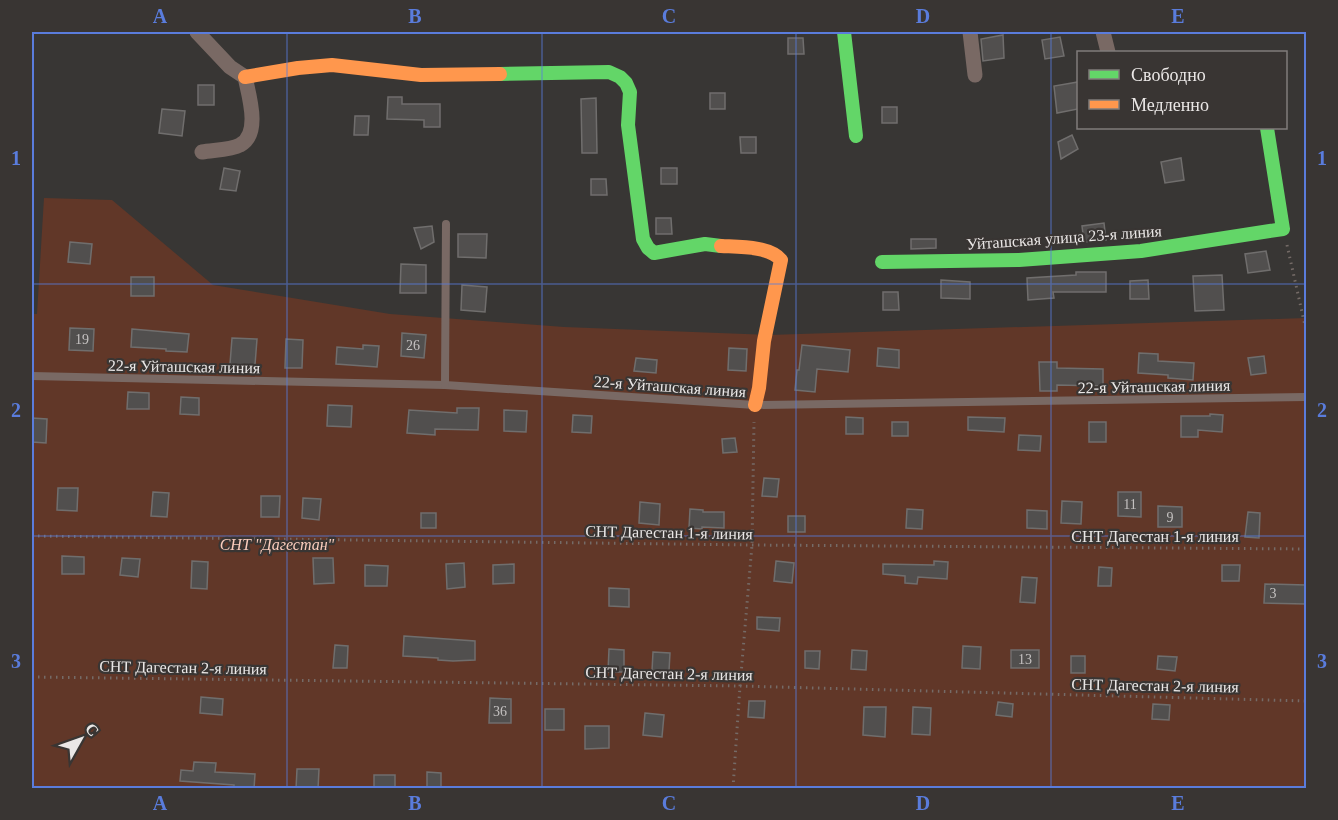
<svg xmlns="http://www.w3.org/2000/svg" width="1338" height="820" font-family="Georgia,serif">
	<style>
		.green { fill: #613728 }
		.building { fill: #514f4e; stroke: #706e6d; stroke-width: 1.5 }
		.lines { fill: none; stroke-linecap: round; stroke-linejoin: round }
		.path { stroke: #756b67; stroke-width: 3; stroke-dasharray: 1.5 4.5; stroke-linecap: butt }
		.lane { stroke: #796964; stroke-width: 8 }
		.street { stroke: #796964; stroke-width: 15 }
		.fast { stroke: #63d668; stroke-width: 14 }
		.slow { stroke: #ff974d; stroke-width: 14 }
		.grid { fill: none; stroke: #5a7cdc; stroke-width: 1.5; stroke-opacity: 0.55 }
		.labels { text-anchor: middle; stroke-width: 4.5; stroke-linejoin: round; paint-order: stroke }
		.number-label { font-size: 14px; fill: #c4c1c0 }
		.street-label { font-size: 16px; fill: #eae7e6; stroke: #393533 }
		.park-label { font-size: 16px; font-style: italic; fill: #fbcdbd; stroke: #393533 }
		.neatline { fill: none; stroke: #5a7cdc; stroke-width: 2 }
		.grid-label { font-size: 20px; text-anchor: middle; font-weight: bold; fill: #5a7cdc }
	</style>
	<rect width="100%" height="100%" fill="#383634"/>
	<!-- green -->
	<path class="green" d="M44,198l68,2 101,85 177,29 174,13 205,8 537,-17v470h-1274v-474h5z"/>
	<!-- building -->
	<g class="building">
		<path d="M1003,35l1,23 -21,3 -2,-22z"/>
		<path d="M1060,37l4,19 -19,3 -3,-19z"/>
		<path d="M788,38h15l1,16h-16z"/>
		<path d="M1078,82v27l-21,4 -3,-27z"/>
		<rect x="198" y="85" width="16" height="20"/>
		<rect x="710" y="93" width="15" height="16"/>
		<path d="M388,97h14v7h38v23h-16v-7l-37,-1z"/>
		<path d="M596,98l1,55h-15l-1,-54z"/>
		<rect x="882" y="107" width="15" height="16"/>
		<path d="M162,109l23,2 -3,25 -23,-3z"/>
		<path d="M355,116h14l-1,19h-14z"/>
		<path d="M1072,135l6,14 -17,10 -3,-17z"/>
		<path d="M740,137h16v16h-15z"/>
		<path d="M1181,158l3,22 -19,3 -4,-21z"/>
		<path d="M224,168l16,3 -4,20 -16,-2z"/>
		<rect x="661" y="168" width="16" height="16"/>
		<path d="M591,179h15l1,16h-16z"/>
		<path d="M656,218h15l1,16h-16z"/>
		<path d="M1104,223l2,17 -22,2 -2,-16z"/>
		<path d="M432,226l2,16 -13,7 -7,-21z"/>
		<path d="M458,234h29l-1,24 -28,-1z"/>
		<path d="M911,239h25v9l-25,1z"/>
		<path d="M70,242l22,2 -2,20 -22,-2z"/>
		<path d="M1266,251l4,19 -22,3 -3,-19z"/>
		<path d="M401,264l25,1v28h-26z"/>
		<path d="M1076,272h30v20h-53l1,6 -26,2 -1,-22 49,-3z"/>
		<path d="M1222,275l2,35 -29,1 -2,-35z"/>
		<rect x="131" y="277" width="23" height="19"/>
		<path d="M941,280l29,2v17l-29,-1z"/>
		<path d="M1148,280l1,19h-19v-18z"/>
		<path d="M462,285l25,2 -2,25 -24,-2z"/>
		<path d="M883,292h15l1,18h-16z"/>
		<path d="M70,328l24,1 -1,22 -24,-1z"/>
		<path d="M132,329l57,5 -2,18 -21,-1v-2l-35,-2z"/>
		<path d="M402,333l24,2 -2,23 -23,-2z"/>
		<path d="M232,338l25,1 -2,26 -25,-1z"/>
		<path d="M286,339l17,1 -1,28h-17z"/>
		<path d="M363,345l16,1 -2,21 -41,-3 1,-17 26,2z"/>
		<path d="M802,345l48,5 -2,22 -31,-3 -2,23 -20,-2 2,-20h2z"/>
		<path d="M729,348l18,1 -1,22 -18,-1z"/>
		<path d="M878,348l21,2v18l-22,-2z"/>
		<path d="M1139,353l19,1v7l36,2 -1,17 -25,-2v-3l-30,-2z"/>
		<path d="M1264,356l2,17 -15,2 -3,-17z"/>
		<path d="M636,358l21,2 -1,13 -22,-2z"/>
		<path d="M1039,362h18v6l46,1v17l-46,-1v6h-17z"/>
		<path d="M128,392l21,1v16h-22z"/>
		<path d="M181,397l18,1v17l-19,-1z"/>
		<path d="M328,405l24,1 -1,21 -24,-1z"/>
		<path d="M457,408h22l-1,22 -43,-1v6l-28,-2 2,-23 48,3z"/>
		<path d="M504,410l23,1 -1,21 -22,-1z"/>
		<path d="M1210,414l13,1 -1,17 -24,-2v7h-17v-21h29z"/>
		<path d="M573,415l19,1 -1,17 -19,-1z"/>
		<path d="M846,417l17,1v16h-17z"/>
		<path d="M968,417l37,1 -1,14 -36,-2z"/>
		<path d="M32,418l15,1 -1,24 -14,-1z"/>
		<rect x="892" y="422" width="16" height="14"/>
		<rect x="1089" y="422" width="17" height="20"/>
		<path d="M1019,435l22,1 -1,15 -22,-1z"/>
		<path d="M735,438l2,14 -14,1 -1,-14z"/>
		<path d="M764,478l15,1 -2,18 -15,-1z"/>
		<path d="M58,488h20l-1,23 -20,-1z"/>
		<path d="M153,492l16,1 -2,24 -16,-1z"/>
		<path d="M1118,492h23v25l-23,-1z"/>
		<path d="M261,496h19l-1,21h-18z"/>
		<path d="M303,498l18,1 -2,21 -17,-2z"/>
		<path d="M1062,501l20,1 -1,22 -20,-1z"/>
		<path d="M640,502l20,2 -1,21 -20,-2z"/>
		<path d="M1158,506l24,1v20h-24z"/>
		<path d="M690,509l13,1v2h21v16l-22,-1v2l-13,-1z"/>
		<path d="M907,509l16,1 -1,19 -16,-1z"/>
		<path d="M1027,510l20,1v18l-20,-1z"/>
		<path d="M1248,512l12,1 -1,25 -14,-1z"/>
		<rect x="421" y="513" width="15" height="15"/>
		<rect x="788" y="516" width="17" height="16"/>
		<path d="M62,556l22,1v17h-22z"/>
		<path d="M122,558l18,1 -2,18 -18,-2z"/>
		<path d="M313,558h20l1,25 -20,1z"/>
		<path d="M192,561l16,1 -1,27 -16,-1z"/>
		<path d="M776,561l18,2 -2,20 -18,-2z"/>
		<path d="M934,561l14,1 -1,17 -29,-2 -1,7 -12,-1v-7l-22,-2v-10l51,1z"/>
		<path d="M464,563l1,24 -18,2 -1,-25z"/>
		<path d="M514,564v19l-21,1v-19z"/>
		<path d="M365,565l23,1 -1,20h-22z"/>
		<path d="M1222,565h18l-1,16h-17z"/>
		<path d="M1099,567l13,1 -1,18h-13z"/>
		<path d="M1022,577l15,1 -2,25 -15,-1z"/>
		<path d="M1265,584l41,1v19l-42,-1z"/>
		<path d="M609,588l20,1v18l-20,-1z"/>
		<path d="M757,617l23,1 -1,13 -22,-2z"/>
		<path d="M404,636l71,5v19l-22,1 -15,-1v-2l-35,-2z"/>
		<path d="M335,645l13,1 -1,22h-14z"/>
		<path d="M963,646l18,1 -1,22 -18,-1z"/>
		<path d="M609,649l15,1v22h-16z"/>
		<path d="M852,650l15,1 -1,19 -15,-1z"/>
		<rect x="1011" y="650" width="28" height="18"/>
		<path d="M805,651h15l-1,18 -14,-1z"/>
		<path d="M653,652l17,1 -1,18h-17z"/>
		<rect x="1071" y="656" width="14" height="17"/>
		<path d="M1158,656l19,1 -2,14 -18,-2z"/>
		<path d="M201,697l22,2 -1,16 -22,-2z"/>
		<path d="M490,698l21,1v24h-22z"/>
		<path d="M749,701h16l-1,17 -16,-1z"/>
		<path d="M998,702l15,2 -1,13 -16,-2z"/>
		<path d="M1153,704l17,1 -1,15 -17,-1z"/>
		<path d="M864,707h22l-1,30 -22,-2z"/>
		<path d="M913,707l18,1 -1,27 -18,-1z"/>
		<rect x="545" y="709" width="19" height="21"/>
		<path d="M645,713l19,2 -2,22 -19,-2z"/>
		<path d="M585,726h24v22l-24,1z"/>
		<path d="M194,762l22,1 -1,9 40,2 -1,15h-20v-4l-54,-4 1,-11 12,1z"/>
		<path d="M297,769h22l-1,20h-22z"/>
		<path d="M427,772l14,1v16h-14z"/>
		<rect x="374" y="775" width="21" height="14"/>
	</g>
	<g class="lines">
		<!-- path -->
		<g class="path">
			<path d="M1287,245l19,85"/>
			<path d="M32,536l720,9 554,4"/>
			<path d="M32,677l708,9 566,15"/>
			<path d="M733,788l7,-102 12,-141 2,-123"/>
		</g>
		<!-- lane -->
		<g class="lane">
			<path d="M32,376l413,9 310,20 551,-8"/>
			<path d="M445,385l1,-161"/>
		</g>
		<!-- street -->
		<g class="street">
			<path d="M197,32l33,35 15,10c4,19 16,57 -5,68 -9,5 -27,5 -38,7"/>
			<path d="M970,32l5,43"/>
			<path d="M1103,32l5,20"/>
		</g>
		<!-- fast -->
		<g class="fast">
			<path d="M844,32l12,104"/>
			<path d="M500,74l109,-2 11,5 6,6 4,9 -2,33 15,114 5,9 6,5 51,-9 16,2"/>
			<path d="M882,262l137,-2 122,-9 142,-22 -16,-101"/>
		</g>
		<!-- slow -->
		<g class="slow">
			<path d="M245,77l53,-9 34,-3 89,10 79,-1"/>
			<path d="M721,246c18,1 48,0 60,14l-17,81 -5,47 -4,17"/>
		</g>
	</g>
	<!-- grid -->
	<path class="grid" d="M287,32v756M542,32v756M796,32v756M1051,32v756M32,284h1274M32,536h1274"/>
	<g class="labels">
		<!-- number labels -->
		<g class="number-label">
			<text x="82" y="344">19</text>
			<text x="413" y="350">26</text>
			<text x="1130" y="509">11</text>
			<text x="1170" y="522">9</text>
			<text x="1273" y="598">3</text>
			<text x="1025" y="664">13</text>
			<text x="500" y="716">36</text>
		</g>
		<!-- street labels -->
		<g class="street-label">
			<text transform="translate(1064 237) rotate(-4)" y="6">Уйташская улица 23-я линия</text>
			<text transform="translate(184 366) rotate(1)" y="6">22-я Уйташская линия</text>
			<text transform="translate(670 386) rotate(4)" y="6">22-я Уйташская линия</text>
			<text transform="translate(1154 386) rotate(-1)" y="6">22-я Уйташская линия</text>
			<text transform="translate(669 532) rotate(1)" y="6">СНТ Дагестан 1-я линия</text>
			<text x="1155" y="542">СНТ Дагестан 1-я линия</text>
			<text transform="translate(183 667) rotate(1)" y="6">СНТ Дагестан 2-я линия</text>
			<text transform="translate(669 673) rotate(1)" y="6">СНТ Дагестан 2-я линия</text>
			<text transform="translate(1155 685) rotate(1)" y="6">СНТ Дагестан 2-я линия</text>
		</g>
		<!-- park labels -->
		<g class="park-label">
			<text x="277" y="550">СНТ "Дагестан"</text>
		</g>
	</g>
	<!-- border -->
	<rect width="1338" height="820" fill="none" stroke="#393533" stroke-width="66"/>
	<!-- legend -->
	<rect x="1077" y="51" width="210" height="78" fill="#393533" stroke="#807c7b" stroke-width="1.5"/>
	<rect x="1089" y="70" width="30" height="9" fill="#63d668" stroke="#807c7b" stroke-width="1.5"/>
	<text x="1131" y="81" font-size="18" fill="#eae7e6">Свободно</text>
	<rect x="1089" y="100" width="30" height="9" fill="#ff974d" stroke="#807c7b" stroke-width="1.5"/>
	<text x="1131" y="111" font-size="18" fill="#eae7e6">Медленно</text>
	<!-- north arrow -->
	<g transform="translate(81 739) rotate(50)" stroke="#393533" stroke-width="4.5" paint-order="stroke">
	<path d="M0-4.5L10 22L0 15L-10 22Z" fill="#eae7e6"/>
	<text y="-9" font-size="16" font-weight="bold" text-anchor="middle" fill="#eae7e6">С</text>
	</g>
	<rect x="33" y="33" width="1272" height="754" class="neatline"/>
	<g class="grid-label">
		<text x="160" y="23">A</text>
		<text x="415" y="23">B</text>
		<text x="669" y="23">C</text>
		<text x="923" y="23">D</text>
		<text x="1178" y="23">E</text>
		<text x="16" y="165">1</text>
		<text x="1322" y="165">1</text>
		<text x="16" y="417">2</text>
		<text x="1322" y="417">2</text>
		<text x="16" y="668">3</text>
		<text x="1322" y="668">3</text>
		<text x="160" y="810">A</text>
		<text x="415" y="810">B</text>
		<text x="669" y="810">C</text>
		<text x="923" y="810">D</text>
		<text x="1178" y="810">E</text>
	</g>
</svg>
